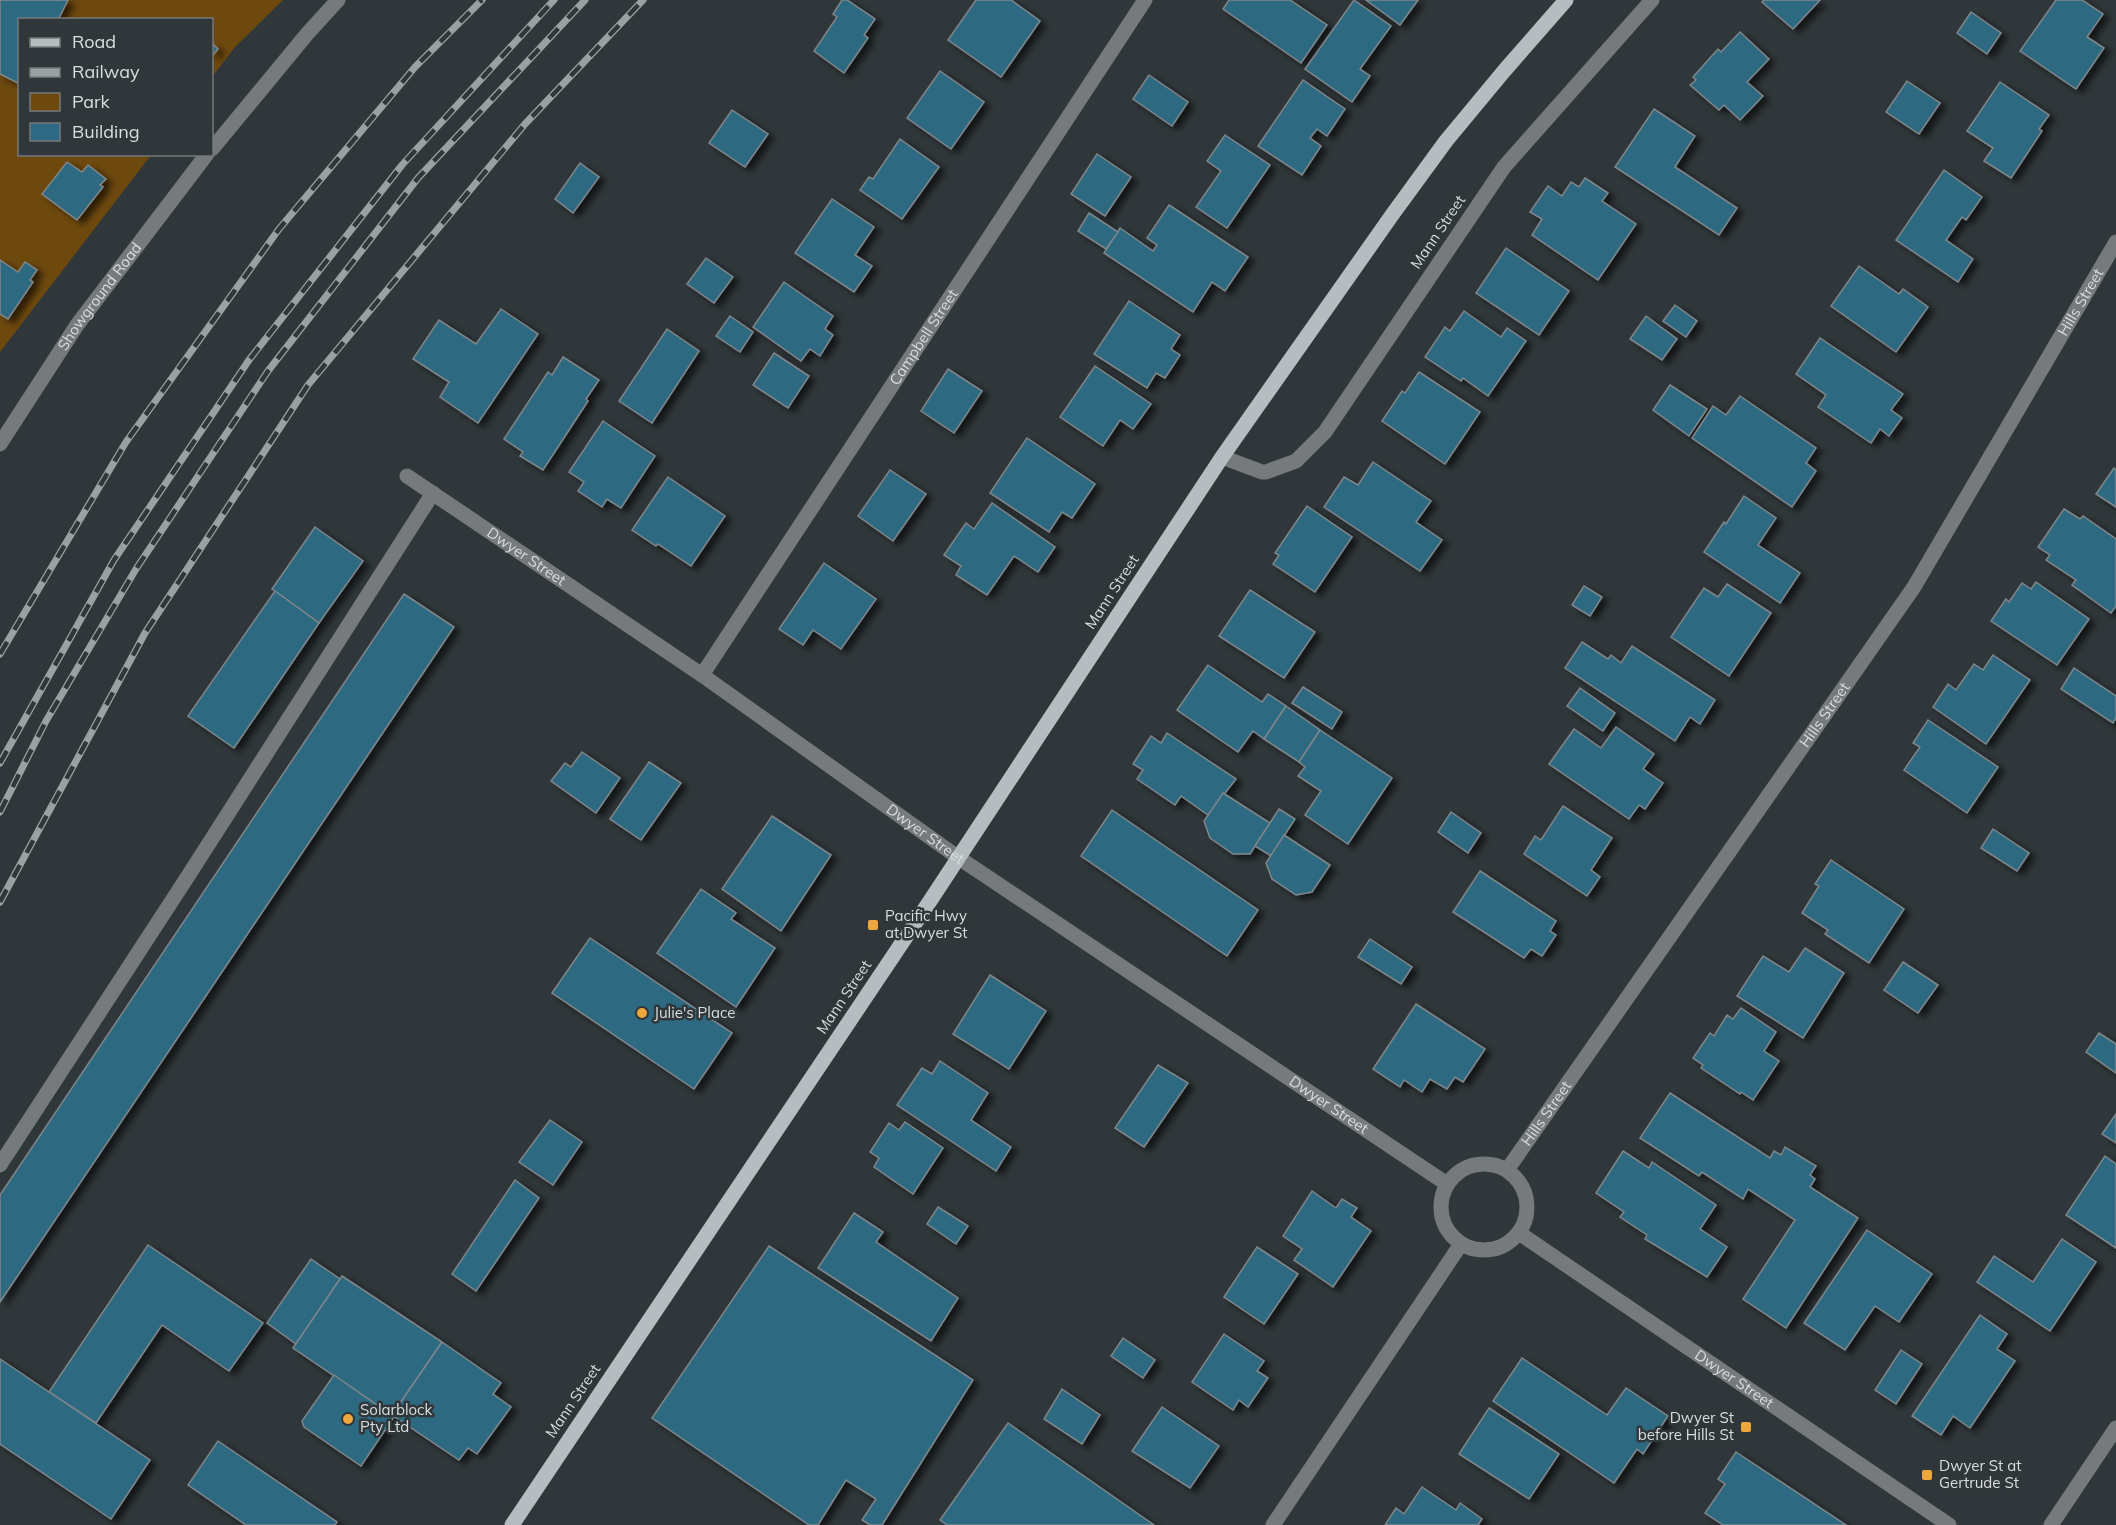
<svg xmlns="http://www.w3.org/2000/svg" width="2116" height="1525" font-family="Mulish,sans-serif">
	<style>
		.green { fill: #6e490e }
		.building { fill: #2d6982; stroke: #7f868a; stroke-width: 1.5; filter: url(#shadow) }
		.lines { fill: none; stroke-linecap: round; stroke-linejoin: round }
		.minor { stroke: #767a7b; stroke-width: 15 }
		.major { stroke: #b6bdc0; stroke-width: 15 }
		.rail-casing { stroke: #9ba0a2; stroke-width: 7 }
		.rail { stroke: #30373a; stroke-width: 4.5; stroke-dasharray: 14; stroke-linecap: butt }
		.poi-dot { fill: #eea73d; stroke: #30373a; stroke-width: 2 }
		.labels { text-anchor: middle; stroke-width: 5; stroke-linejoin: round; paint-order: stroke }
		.street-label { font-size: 15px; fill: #d9dddf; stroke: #30373a }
		.poi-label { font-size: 15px; fill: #d9dddf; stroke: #30373a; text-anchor: start }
	</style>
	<defs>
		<filter id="shadow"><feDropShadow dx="6" dy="4" stdDeviation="3" flood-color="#0009"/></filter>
	</defs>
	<rect width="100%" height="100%" fill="#30373a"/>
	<!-- green -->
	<path class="green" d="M0,0h283l-48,47 -23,30v-57h-192v134l131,1 -151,197z"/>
	<!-- building -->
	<g class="building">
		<path d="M0,0h68l-10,20h-38v64l-20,-10z"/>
		<path d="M842,0h5l28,19 -11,16 4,3 -24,35 -30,-22 23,-34 -4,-3z"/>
		<path d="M976,0h35l29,21 -39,56 -53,-37z"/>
		<path d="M1229,0h61l37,25 -26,38 -78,-54z"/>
		<path d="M1354,0l37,26 -31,43 10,7 -18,26 -47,-33z"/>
		<path d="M1366,0h52l-18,25z"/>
		<path d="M1764,0h56l-27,29 -31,-27z"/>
		<path d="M2056,0h26l21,14 -16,23 17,11 -28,41 -56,-38z"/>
		<path d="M1971,12l30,21 -14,21 -30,-21z"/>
		<path d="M1740,32l29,27 -22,23 16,14 -23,24 -16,-15 -5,5 -29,-25 6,-5 -3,-3 25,-28 3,3z"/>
		<path d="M212,43l6,6 -6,7z"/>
		<path d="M940,71l44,31 -33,47 -44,-31z"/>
		<path d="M1149,75l39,27 -16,24 -39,-27z"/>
		<path d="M1303,80l42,29 -18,27 -10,-7 -7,9 11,8 -19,29 -44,-29z"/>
		<path d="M1907,81l33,22 -21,31 -33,-22z"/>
		<path d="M2000,82l49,33 -10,14 3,2 -31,47 -27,-17 9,-13 -26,-17z"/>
		<path d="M1654,109l41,27 -20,31 62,41 -18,27 -104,-68z"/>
		<path d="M732,110l36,24 -23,33 -36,-24z"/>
		<path d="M1225,135l45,30 -43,63 -31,-21 25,-36 -14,-10z"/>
		<path d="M900,139l39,28 -37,52 -42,-29 9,-13 4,2z"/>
		<path d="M1097,154l34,23 -26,39 -34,-22z"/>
		<path d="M67,162l15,10 6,-7 18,14 -6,6 3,2 -26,33 -35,-26z"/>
		<path d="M580,163l19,14 -26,36 -18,-14z"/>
		<path d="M1944,170l38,27 -16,23 -4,-3 -16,23 27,19 -15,23 -62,-42z"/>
		<path d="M1585,178l23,15 -6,8 34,23 -38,56 -66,-45 10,-16 -12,-7 18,-26 14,10 9,-14 8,5z"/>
		<path d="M832,199l42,28 -19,28 17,11 -18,26 -59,-39z"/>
		<path d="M1169,205l79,52 -23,34 -13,-9 -19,30 -89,-59 16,-25 33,23 4,-6 -10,-7z"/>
		<path d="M1089,213l29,19 -12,17 -28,-18z"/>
		<path d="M1506,248l63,43 -30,44 -63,-42z"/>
		<path d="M706,258l27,19 -19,26 -27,-19z"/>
		<path d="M0,260l18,12 7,-10 12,8 -7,10 3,2 -25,37 -8,-5z"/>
		<path d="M1859,266l40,28 4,-5 25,18 -32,45 -65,-46z"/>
		<path d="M784,282l49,34 -8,13 8,6 -13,21 -10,-7 -9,12 -48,-34z"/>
		<path d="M1129,301l51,34 -9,14 9,6 -15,23 -9,-5 -9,15 -53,-34z"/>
		<path d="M1675,305l22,16 -11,16 -23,-16z"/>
		<path d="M501,309l37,25 -60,89 -38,-26 9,-15 -36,-23 26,-39 37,24z"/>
		<path d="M1464,311l37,26 6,-9 19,13 -38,55 -25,-18 -2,3 -36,-24 20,-30 5,4z"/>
		<path d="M730,316l23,16 -13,20 -24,-16z"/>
		<path d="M1646,316l31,23 -15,21 -32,-21z"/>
		<path d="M667,329l32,22 -47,72 -33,-22z"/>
		<path d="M1820,338l83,56 -12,16 11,8 -13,18 -9,-7 -9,14 -53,-36 8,-12 -30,-21z"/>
		<path d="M774,353l35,23 -21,32 -35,-23z"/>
		<path d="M563,357l36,23 -13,19 2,2 -45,69 -23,-14 3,-4 -19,-13 44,-67 4,3z"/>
		<path d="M1095,366l56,38 -18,25 -13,-9 -17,26 -43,-29z"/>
		<path d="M948,369l34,22 -28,42 -33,-22z"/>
		<path d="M1419,372l61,40 -35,52 -63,-43 20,-30 3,2z"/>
		<path d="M1670,385l37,24 -18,27 -36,-26z"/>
		<path d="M1740,396l76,52 -10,15 10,8 -24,36 -100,-69 21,-32 13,9z"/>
		<path d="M603,421l52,35 -34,52 -14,-9 -5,8 -24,-16 6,-9 -15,-10z"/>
		<path d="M1027,438l68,46 -23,34 -10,-6 -13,20 -59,-39z"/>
		<path d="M1373,462l58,39 -15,21 26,18 -22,31 -96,-64 20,-30 14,8z"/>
		<path d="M2114,468l2,2v37l-20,-13z"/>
		<path d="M890,470l36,24 -33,47 -35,-25z"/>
		<path d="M668,477l57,39 -34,50 -33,-22 -2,2 -24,-16z"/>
		<path d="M1744,496l32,22 -18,27 42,28 -20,30 -76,-51 20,-30 2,2z"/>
		<path d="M992,503l63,44 -17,25 -24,-16 -27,39 -31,-20 5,-9 -17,-11 22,-32 8,6z"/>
		<path d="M1307,506l45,31 -37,55 -42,-28 6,-9 -4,-2z"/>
		<path d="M2064,509l16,10 3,-3 33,23v67l-5,7 -39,-28 4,-5 -30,-20 4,-5 -12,-8z"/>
		<path d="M315,527l48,34 -44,62 -47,-34z"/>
		<path d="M824,563l52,36 -35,50 -28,-19 -10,15 -24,-16z"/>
		<path d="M2036,582l53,37 -32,46 -66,-44 15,-22 3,3 13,-19 9,6z"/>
		<path d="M1727,584l44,29 -42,63 -58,-39 33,-49 14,9z"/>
		<path d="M1584,586l18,11 -12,19 -18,-11z"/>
		<path d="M1250,590l65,42 -31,46 -65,-42z"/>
		<path d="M275,591l44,32 -85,125 -46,-32z"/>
		<path d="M404,594l50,33 -454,675v-107z"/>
		<path d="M1582,642l26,17 3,-4 10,8 11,-17 83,54 -15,24 -10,-7 -15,24 -110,-73z"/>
		<path d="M1993,655l37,25 -44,64 -53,-37 15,-23 8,6 18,-26 9,6z"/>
		<path d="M1208,665l54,37 6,-8 18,12 -22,33 -11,-8 -15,21 -61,-42z"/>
		<path d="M2074,668l42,28v22l-3,5 -52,-34z"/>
		<path d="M1303,687l39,25 -10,17 -40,-26z"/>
		<path d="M1580,688l35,25 -12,18 -36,-25z"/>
		<path d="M1286,706l34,24 -21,32 -35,-23z"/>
		<path d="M1928,720l70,47 -31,46 -63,-43 16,-23 -7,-4z"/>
		<path d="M1616,727l38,27 -11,15 20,14 -18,26 -6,-4 -10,14 -80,-55 25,-35 27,19z"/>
		<path d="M1320,730l72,48 -44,66 -43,-29 16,-24 -23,-15 7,-9 -6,-5z"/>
		<path d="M1167,733l69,46 -28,36 -27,-19 -6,9 -38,-26 6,-9 -10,-6 18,-28 10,7z"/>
		<path d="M582,752l38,26 -24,35 -45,-32 14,-18 6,4z"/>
		<path d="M649,762l32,21 -40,57 -31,-21z"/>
		<path d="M1223,793l47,30 -20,31h-17l-23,-16 -6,-17z"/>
		<path d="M1563,806l49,32 -21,32 9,7 -13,19 -63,-42 11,-18 6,4z"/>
		<path d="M1279,809l16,10 -24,37 -16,-10z"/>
		<path d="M1112,810l146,100 -31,46 -146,-100z"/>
		<path d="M1451,812l30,21 -13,20 -30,-21z"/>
		<path d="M772,816l59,39 -50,76 -59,-42z"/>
		<path d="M1993,829l36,24 -12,18 -36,-23z"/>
		<path d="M1284,835l46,30 -18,27 -16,3 -24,-16 -6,-16z"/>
		<path d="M1831,860l73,49 -35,54 -44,-29 3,-4 -26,-17 17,-27 -4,-2z"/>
		<path d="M1480,871l76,50 -6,10 6,4 -14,21 -11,-7 -7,9 -71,-46z"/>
		<path d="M701,889l35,24 -5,6 44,29 -39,59 -79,-54z"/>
		<path d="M590,938l142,95 -38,56 -142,-96z"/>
		<path d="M1370,939l42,28 -11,17 -43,-27z"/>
		<path d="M1805,948l39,25 -41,65 -66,-42 26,-40 26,16z"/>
		<path d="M1903,962l35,23 -20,28 -34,-23z"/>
		<path d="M990,975l56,36 -37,58 -56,-35z"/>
		<path d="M1416,1004l69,45 -22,33 -8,-5 -8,12 -17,-10 -8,13 -18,-12 -4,7 -27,-18z"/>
		<path d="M1741,1008l35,24 -12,19 15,10 -26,39 -12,-8 -1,2 -39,-26 2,-3 -10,-7 17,-25 4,3 13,-21 6,4z"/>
		<path d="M2099,1033l17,11v29l-30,-21z"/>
		<path d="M940,1061l48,32 -17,27 40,27 -15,24 -99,-66 25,-37 10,6z"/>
		<path d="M1158,1065l30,18 -44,64 -29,-19z"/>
		<path d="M1670,1093l100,65 4,-7 7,4 4,-8 31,19 -6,9 5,4 -5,8 48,31 -72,110 -43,-29 52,-79 -47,-31 -5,10 -41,-27 -3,4 -59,-38z"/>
		<path d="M2116,1114v29l-14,-9z"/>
		<path d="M550,1120l32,22 -29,43 -34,-23z"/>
		<path d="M905,1122l38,26 -30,46 -39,-27 5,-9 -9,-6 19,-29 10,7z"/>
		<path d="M1623,1151l26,17 3,-6 64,43 -16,24 27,18 -20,30 -62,-38 2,-4 -27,-18 4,-5 -28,-19z"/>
		<path d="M2105,1156l11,8v84l-50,-33z"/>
		<path d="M515,1180l24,18 -63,93 -24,-17z"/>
		<path d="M1312,1191l24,17 6,-9 15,9 -6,9 20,14 -38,56 -39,-27 8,-11 -19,-13z"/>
		<path d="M938,1207l30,19 -12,18 -29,-20z"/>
		<path d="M854,1213l29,19 -7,10 82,56 -27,43 -113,-73z"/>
		<path d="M1867,1230l65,44 -33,48 -24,-16 -30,44 -41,-27z"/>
		<path d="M2062,1239l34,23 -46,69 -73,-49 17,-26 39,26z"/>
		<path d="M148,1245l115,78 -34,48 -67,-46 -66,98 -47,-31z"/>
		<path d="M769,1246l204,134 -91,145h-12l-8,-5 14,-21 -30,-19 -28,45h-9l-157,-107z"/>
		<path d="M1257,1247l41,27 -34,50 -40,-27z"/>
		<path d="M311,1259l29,20 -44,65 -29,-21z"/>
		<path d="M342,1276l100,66 -50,73 -99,-67z"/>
		<path d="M1980,1315l27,19 -10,15 18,12 -45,67 -17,-12 -12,19 -29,-19z"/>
		<path d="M1224,1334l40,27 -7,10 11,7 -20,29 -9,-7 -6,10 -41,-28z"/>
		<path d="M1123,1338l32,22 -12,18 -32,-22z"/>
		<path d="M442,1342l59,41 -8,11 18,13 -34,47 -9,-6 -9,12 -67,-45z"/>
		<path d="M1901,1350l21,14 -26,40 -21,-14z"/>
		<path d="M1522,1358l85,57 19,-27 42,28 -25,38 -6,-5 -23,34 -121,-82z"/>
		<path d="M0,1359l150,101 -39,59 -111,-75z"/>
		<path d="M334,1375l60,42 -33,49 -57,-39 -2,-6z"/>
		<path d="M1062,1389l38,26 -18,29 -38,-25z"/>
		<path d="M1162,1407l57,39 -29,42 -58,-37z"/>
		<path d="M1489,1408l70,46 -30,45 -70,-45z"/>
		<path d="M1008,1423l146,102h-207l-7,-5z"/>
		<path d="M218,1441l119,81 -2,3h-89l-58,-40z"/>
		<path d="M1736,1452l110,73h-123l-18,-12 20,-29 -7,-5z"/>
		<path d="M1422,1487l34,23 4,-7 22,16 -4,6h-93l11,-17 8,6z"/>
	</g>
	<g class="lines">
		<!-- minor -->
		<g class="minor">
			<path d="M212,149l95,-115 31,-34"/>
			<path id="s1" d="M0,444l77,-119 130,-171"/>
			<path d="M1222,457l40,15h4l30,-11 29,-29 179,-265 148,-167"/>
			<path id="s2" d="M407,476l295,199 257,183 488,326"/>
			<path id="s3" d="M702,675l443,-675"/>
			<circle cx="1484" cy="1207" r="43"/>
			<path d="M0,1165l190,-292 243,-380"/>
			<path id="s4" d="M1507,1170l407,-583 202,-345"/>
			<path id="s5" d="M1519,1233l430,292"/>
			<path d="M1273,1525l188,-281"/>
			<path d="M2051,1525l65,-97"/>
		</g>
		<!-- major -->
		<path class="major" d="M512,1525l418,-624 292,-444 170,-242 54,-74 58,-70 62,-71"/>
		<defs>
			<g id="rail">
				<path d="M0,654l126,-212 153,-213 136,-162 67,-67"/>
				<path d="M0,763l114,-203 135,-200 153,-195 152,-165"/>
				<path d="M0,812l46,-91 90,-152 132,-198 150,-193 167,-178"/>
				<path d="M0,902l145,-269 163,-248 217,-261 118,-124"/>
			</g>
		</defs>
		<!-- rail casing -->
		<use href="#rail" class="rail-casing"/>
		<!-- rail -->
		<use href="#rail" class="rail"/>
	</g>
	<!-- markers -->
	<g class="poi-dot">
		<rect x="867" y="919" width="12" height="12" rx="3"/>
		<circle cx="642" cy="1013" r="6"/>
		<circle cx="348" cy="1419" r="6"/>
		<rect x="1740" y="1421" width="12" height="12" rx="3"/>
		<rect x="1921" y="1469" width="12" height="12" rx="3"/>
	</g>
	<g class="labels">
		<!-- street labels -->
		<g class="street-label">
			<text transform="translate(1438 232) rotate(-56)" y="5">Mann Street</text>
			<text dy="5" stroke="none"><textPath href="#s1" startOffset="178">Showground Road</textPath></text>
			<text dy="5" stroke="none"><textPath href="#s4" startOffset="1041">Hills Street</textPath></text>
			<text dy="5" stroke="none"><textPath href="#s3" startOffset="404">Campbell Street</textPath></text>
			<text dy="5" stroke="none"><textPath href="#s2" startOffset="144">Dwyer Street</textPath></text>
			<text transform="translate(1112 592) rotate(-57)" y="5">Mann Street</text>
			<text dy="5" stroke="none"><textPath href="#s4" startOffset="555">Hills Street</textPath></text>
			<text dy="5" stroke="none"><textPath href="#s2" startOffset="630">Dwyer Street</textPath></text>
			<text transform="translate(844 997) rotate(-56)" y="5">Mann Street</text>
			<text dy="5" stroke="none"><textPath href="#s2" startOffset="1116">Dwyer Street</textPath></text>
			<text dy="5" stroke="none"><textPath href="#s4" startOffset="69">Hills Street</textPath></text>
			<text dy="5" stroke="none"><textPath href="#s5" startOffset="260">Dwyer Street</textPath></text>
			<text transform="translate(573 1401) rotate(-56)" y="5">Mann Street</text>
		</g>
		<!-- poi labels -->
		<g class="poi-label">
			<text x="885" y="921">Pacific Hwy<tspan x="885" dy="17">at Dwyer St</tspan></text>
			<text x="654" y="1018">Julie's Place</text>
			<text x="360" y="1415">Solarblock<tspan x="360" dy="17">Pty Ltd</tspan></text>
			<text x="1734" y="1423" text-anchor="end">Dwyer St<tspan x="1734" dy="17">before Hills St</tspan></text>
			<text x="1939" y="1471">Dwyer St at<tspan x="1939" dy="17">Gertrude St</tspan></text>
		</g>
	</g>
	<!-- legend -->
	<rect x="18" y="18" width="195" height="138" fill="#30373a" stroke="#74797c" stroke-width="1.5"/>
	<rect x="30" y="38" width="30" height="9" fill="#b6bdc0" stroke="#74797c" stroke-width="1.5"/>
	<text x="72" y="48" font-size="18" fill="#d9dddf">Road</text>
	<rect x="30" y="68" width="30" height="9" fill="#9ba0a2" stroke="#74797c" stroke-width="1.5"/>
	<text x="72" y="78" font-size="18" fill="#d9dddf">Railway</text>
	<rect x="30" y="93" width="30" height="18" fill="#6e490e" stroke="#74797c" stroke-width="1.5"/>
	<text x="72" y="108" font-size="18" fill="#d9dddf">Park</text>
	<rect x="30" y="123" width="30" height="18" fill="#2d6982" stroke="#74797c" stroke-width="1.5"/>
	<text x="72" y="138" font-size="18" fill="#d9dddf">Building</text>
</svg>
